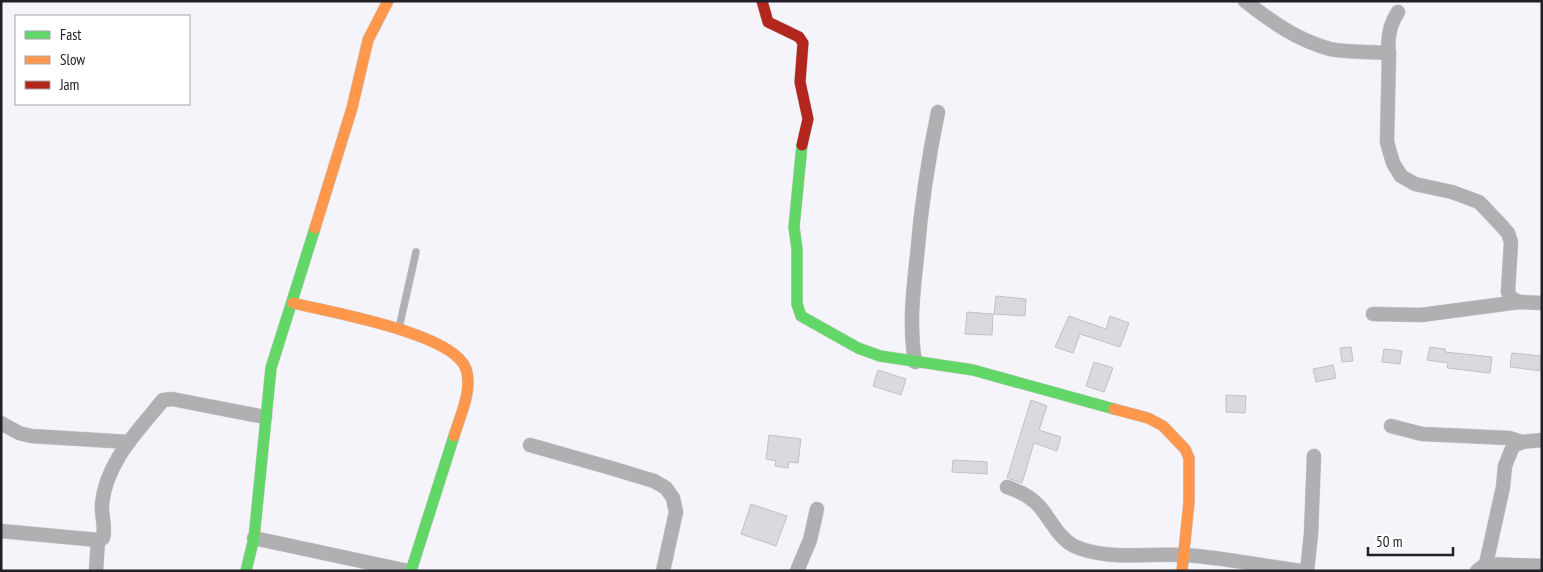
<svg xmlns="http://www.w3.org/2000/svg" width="1543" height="572" font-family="'PT Sans Narrow',sans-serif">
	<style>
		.building { fill: #dad9e0; stroke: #c0c0c6 }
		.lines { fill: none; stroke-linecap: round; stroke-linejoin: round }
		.lane-casing { stroke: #cfcfd3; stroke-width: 8 }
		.street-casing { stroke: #cfcfd3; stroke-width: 15 }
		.fast-casing { stroke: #cfcfd3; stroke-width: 12 }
		.slow-casing { stroke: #cfcfd3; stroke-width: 12 }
		.jam-casing { stroke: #cfcfd3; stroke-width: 12 }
		.lane { stroke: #b0b0b3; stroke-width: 7 }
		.street { stroke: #b0b0b3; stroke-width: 14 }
		.fast { stroke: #63d668; stroke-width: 11 }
		.slow { stroke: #ff974d; stroke-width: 11 }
		.jam { stroke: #b3261e; stroke-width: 11 }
	</style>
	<rect width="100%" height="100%" fill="#f4f4fa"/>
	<!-- building -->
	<g class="building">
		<path d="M996,296l30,3 -1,17 -31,-2z"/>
		<path d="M967,312l26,2 -1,21 -27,-1z"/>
		<path d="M1069,316l37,13 4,-13 19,7 -9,24 -40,-13 -7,19 -18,-6z"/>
		<path d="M1351,347l2,14 -11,1 -2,-14z"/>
		<path d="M1430,347l15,2v3l47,5 -2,16 -43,-5 1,-5 -21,-3z"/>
		<path d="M1384,349l18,2 -2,13 -18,-2z"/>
		<path d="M1512,353l30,3v15l-32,-4z"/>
		<path d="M1094,362l19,6 -9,24 -18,-6z"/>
		<path d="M1333,365l3,13 -20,4 -3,-13z"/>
		<path d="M878,370l28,9 -5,16 -28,-9z"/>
		<path d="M1226,395l20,1 -1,17 -19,-1z"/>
		<path d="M1031,400l16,6 -8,24 22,7 -4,14 -23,-8 -12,40 -15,-5z"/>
		<path d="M769,435l32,4 -3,24 -9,-1 -1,6 -13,-2 1,-5 -10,-2z"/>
		<path d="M953,460l34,2v12l-35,-2z"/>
		<path d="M751,504l36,12 -11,30 -35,-12z"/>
	</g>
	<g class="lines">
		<defs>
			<path id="lane" d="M399,328l17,-76"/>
			<g id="street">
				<path d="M1245,1c27,21 52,39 85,48 19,4 40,2 59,4"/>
				<path d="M1398,12c-8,12 -11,26 -9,41l-2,89 6,21 8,13 14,8 37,8 27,10 20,21 9,10 3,9 -3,50 3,6 8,4"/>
				<path d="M1373,314l48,1 98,-13 23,1"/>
				<path d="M915,362c-6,-37 -2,-69 2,-106 4,-49 11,-96 21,-144"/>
				<path d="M1,423l18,10 12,3 98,6"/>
				<path d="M1391,426l31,8 87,4 13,4"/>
				<path d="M530,445l81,23 43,13 12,7 7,10 3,14 -13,59"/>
				<path d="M1007,487c12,4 23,9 32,19 11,12 19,32 35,40 33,15 74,7 109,9 39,2 79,11 118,16"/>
				<path d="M1,531l97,9 5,-2c3,-11 -2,-23 -1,-34 4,-42 36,-73 61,-104l9,-1 93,18"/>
				<path d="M254,538l154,33"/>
				<path d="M1486,564l56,2"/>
				<path d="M96,571l2,-31"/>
				<path d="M797,571l13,-31 7,-31"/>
				<path d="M1307,571l4,-37 3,-78"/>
				<path d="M1477,571l9,-7 17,-77 2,-21 8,-20 9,-4 20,-2"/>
			</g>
			<g id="fast">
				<path d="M802,145l-8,82 3,22v55l4,12 57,32 22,8 93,14 141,39"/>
				<path d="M246,571l8,-33 17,-170 44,-140"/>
				<path d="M411,571l43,-135"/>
			</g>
			<g id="slow">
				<path d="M315,228l37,-120 16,-68 20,-39"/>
				<path d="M293,303c36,9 161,30 173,66 7,21 -6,47 -12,67"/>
				<path d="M1114,409l34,9 15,8 22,23 4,9v44l-7,69"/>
			</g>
			<path id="jam" d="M762,1l6,21 31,15 4,6 -3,39 8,37 -6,26"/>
		</defs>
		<!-- lane casing -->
		<use href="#lane" class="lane-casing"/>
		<!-- street casing -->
		<use href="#street" class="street-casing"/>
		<!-- fast casing -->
		<use href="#fast" class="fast-casing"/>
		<!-- slow casing -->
		<use href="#slow" class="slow-casing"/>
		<!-- jam casing -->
		<use href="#jam" class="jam-casing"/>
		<!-- lane -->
		<use href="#lane" class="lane"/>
		<!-- street -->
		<use href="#street" class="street"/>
		<!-- fast -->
		<use href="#fast" class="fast"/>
		<!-- slow -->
		<use href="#slow" class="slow"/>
		<!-- jam -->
		<use href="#jam" class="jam"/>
	</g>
	<!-- border -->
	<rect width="1543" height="572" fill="none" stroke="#212027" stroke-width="5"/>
	<!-- legend -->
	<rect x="15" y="15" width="175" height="90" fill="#ffffff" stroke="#a6a6a9"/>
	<rect x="25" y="31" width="25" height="8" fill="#63d668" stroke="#a6a6a9"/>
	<text x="60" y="40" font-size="15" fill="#212027">Fast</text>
	<rect x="25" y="56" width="25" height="8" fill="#ff974d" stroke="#a6a6a9"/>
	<text x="60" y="65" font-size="15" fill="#212027">Slow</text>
	<rect x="25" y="81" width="25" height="8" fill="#b3261e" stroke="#a6a6a9"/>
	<text x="60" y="90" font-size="15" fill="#212027">Jam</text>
	<!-- scale -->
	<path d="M1368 547v8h85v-8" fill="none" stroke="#212027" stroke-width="2.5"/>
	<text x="1376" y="547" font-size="15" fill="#212027" stroke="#ffffff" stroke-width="4" paint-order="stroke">50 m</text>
</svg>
